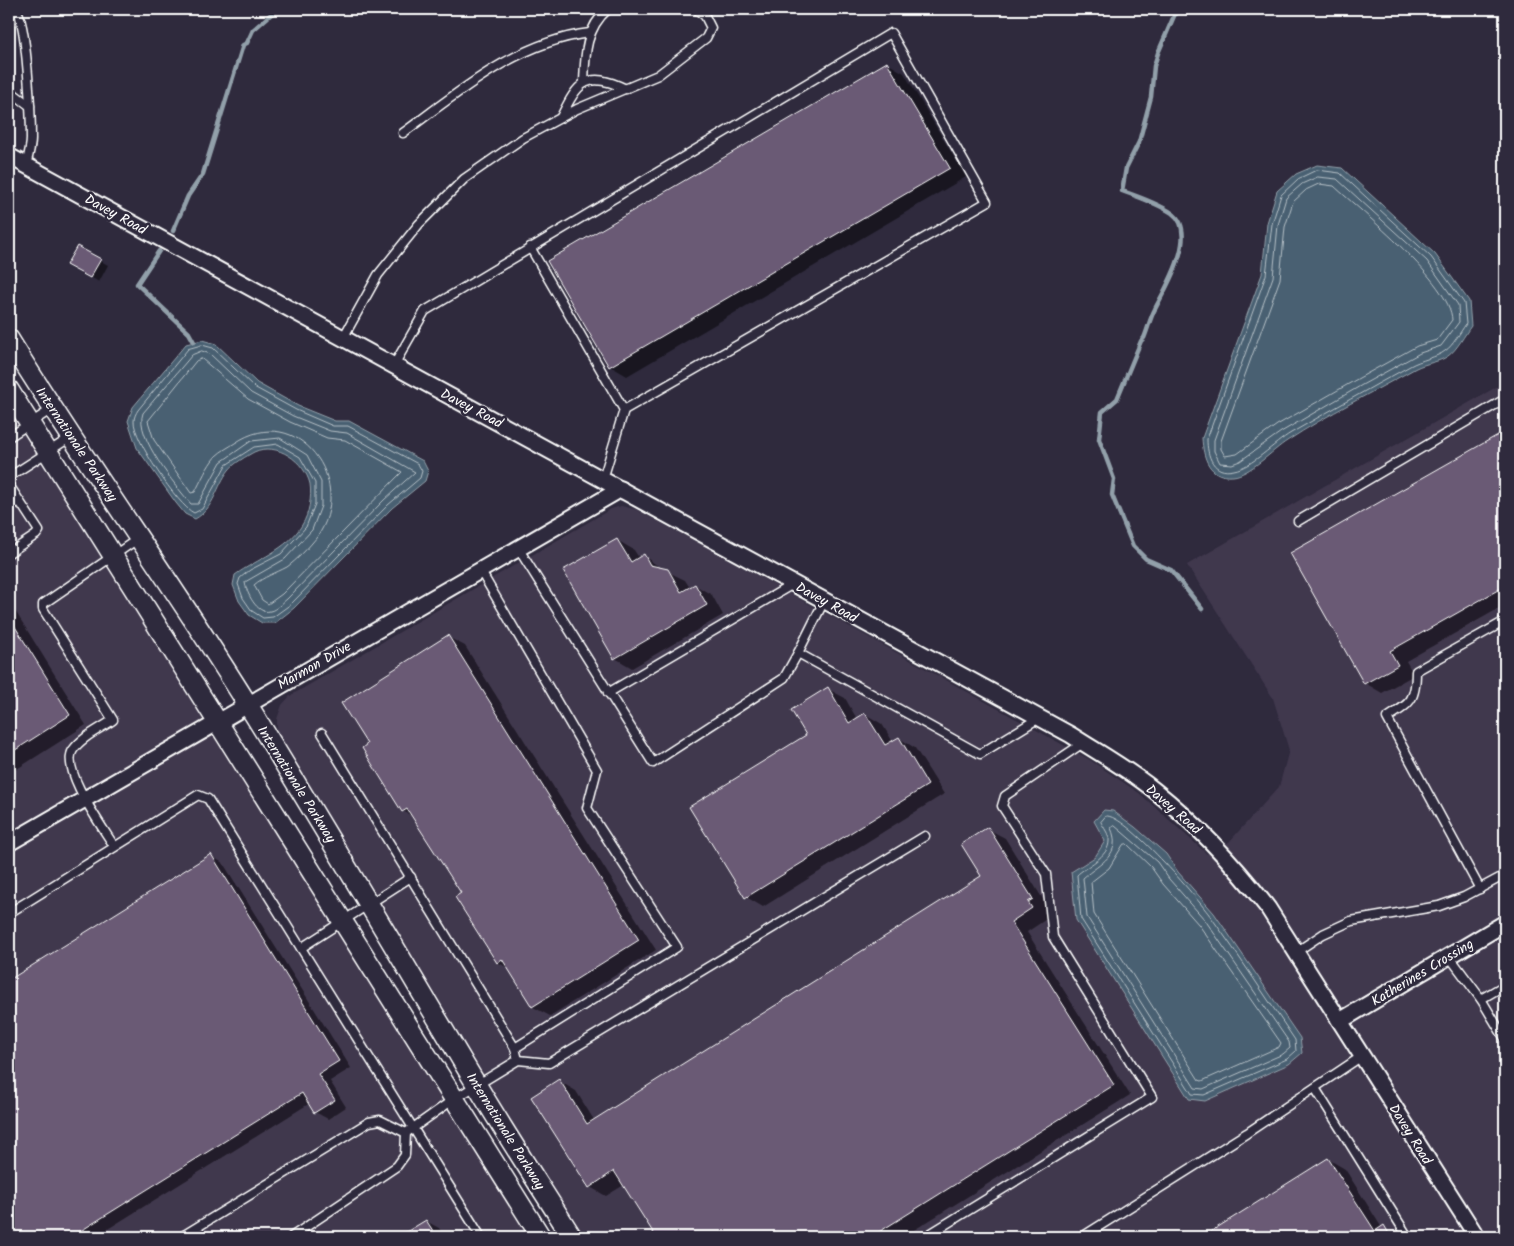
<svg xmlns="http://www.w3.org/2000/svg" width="1514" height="1246" font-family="Kalam,sans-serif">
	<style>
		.built { fill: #41384e }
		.water { fill: #496172; stroke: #92a0aa }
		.shadow { fill: #0007 }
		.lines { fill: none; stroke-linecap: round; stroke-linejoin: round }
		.shore { stroke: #b6c0c7; stroke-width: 1 }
		.stream { stroke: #92a0aa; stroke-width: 4.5 }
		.building { fill: #6a5a74; stroke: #fff }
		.service-casing { stroke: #fff; stroke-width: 11 }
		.minor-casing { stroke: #fff; stroke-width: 19 }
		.tertiary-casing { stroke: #fff; stroke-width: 22 }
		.service { stroke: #2f2a3d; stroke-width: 8 }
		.minor { stroke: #2f2a3d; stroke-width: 15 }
		.tertiary { stroke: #2f2a3d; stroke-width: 19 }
		.labels { text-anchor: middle; stroke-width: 5; stroke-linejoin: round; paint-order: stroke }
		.street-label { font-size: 14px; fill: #fff; stroke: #2f2a3d }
	</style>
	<rect width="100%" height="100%" fill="#2f2a3d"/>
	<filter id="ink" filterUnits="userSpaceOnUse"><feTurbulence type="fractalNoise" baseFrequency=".02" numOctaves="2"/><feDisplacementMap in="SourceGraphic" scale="10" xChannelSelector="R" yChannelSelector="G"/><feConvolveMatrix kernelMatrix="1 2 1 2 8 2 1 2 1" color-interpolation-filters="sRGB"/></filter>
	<g filter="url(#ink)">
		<!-- built -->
		<g class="built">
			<path d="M1505,382v855h-924l-130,-206 -171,-287 -3,-11v-14l5,-14 8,-9 321,-187 10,-3 14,3 82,44 373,207 49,33 68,61 22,-12 50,-55 10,-37 -16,-52 -86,-133z"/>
			<path d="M9,410l208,332 313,495h-521z"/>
		</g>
		<!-- water -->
		<g class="water">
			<path d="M1317,165l25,3 93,86 34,47 2,25c-6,8 -14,24 -23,30 -8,6 -22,7 -32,12 -43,24 -88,46 -129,73 -14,9 -38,34 -54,35 -24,2 -30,-18 -31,-38l60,-164 5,-51 10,-32 19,-17z"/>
			<path d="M202,340l14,4 41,39 41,23 37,15h14l74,40 5,10 -3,10 -33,27 -98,100 -19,15h-13l-13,-8 -10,-14 -6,-16 2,-10c22,-16 52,-25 67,-50 7,-11 10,-28 8,-41 -5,-22 -33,-43 -56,-32 -7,4 -20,11 -25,18 -13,16 -14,38 -34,49l-10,-5 -9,-11 -39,-55 -9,-27 5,-14 53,-63z"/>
			<path d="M1104,810l9,1 22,16 31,27 12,18 36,41 86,125 2,15 -13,11 -84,37 -16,-2 -113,-179 -5,-48 24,-15 10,-16 -11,-20z"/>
		</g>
		<!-- shadow -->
		<g class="shadow">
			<path d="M887,63l17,10 62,104 -339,199 -17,-10z"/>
			<path d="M77,248l31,17 -9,17 -31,-18z"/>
			<path d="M1505,432v173l-99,56 8,14 -32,18 -17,-10 -74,-129z"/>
			<path d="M617,540l17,10 5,8 5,-2 18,13 23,11 5,8 5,-3 17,10 11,20 -91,53 -17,-10z"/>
			<path d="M9,601l77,124 -77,49z"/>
			<path d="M448,637l17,9 191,304 -106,66 -17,-9 -23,-38 -13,-7 -35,-68 -48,-77 -11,-6 -34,-66z"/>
			<path d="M828,689l17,9 12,21 8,-5 17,10 11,18 6,-4 16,10 29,46 -181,113 -17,-10 62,-162z"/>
			<path d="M988,829l17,9 44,71 -5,3 4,6 -21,14 103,163 -227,142h-246l-33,-52 -18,11 -16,-9 -31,-106 17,10 18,29 389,-244z"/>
			<path d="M211,856l12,7 128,205 -21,13 16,26 -18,12 -13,-7 -5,-9 -215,134h-86v-255z"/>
			<path d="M1328,1159l17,10 37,59 19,9h-196z"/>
			<path d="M426,1221l13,7 5,9h-44z"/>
		</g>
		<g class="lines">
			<!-- shore -->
			<g class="shore">
				<path d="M1317,170l23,3 91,84 33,46 2,21c-6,8 -13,22 -21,27 -7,6 -25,9 -35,15 -40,22 -79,44 -119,67 -17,10 -39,34 -57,37 -21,5 -27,-14 -27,-31l59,-164 6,-51 9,-29 17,-16z"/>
				<path d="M1318,177l19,2 90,82 31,44 1,17 -18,24 -21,7 -58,32 -81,47 -41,29 -8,3 -12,-1 -6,-12v-11l59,-163 5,-52 8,-27 16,-14z"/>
				<path d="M1319,184l15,2c29,27 117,97 118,134l-15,20 -20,6 -58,32 -82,47 -40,29 -12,2 -4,-7v-8l59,-162 5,-52 8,-25 13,-12z"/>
				<path d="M202,345l11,3 41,39 42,23 37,16h15l70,38 4,7 -2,7 -32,27 -97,99 -18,13 -10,1 -11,-7 -9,-13 -5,-14 2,-6 10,-8 31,-16 25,-27 9,-23v-21l-15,-26 -22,-13 -24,3 -28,18 -24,44 -8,4c-16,-7 -61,-74 -60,-92 0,-4 2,-8 4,-11l50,-61z"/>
				<path d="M202,351l8,3 41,39 42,23 37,15 17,2 68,39 -31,28 -97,99c-5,4 -11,11 -17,12 -13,4 -24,-19 -25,-29l40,-23 27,-29 9,-24v-24l-14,-27 -27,-17 -29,3 -30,21 -23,42h-7c-15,-18 -57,-68 -48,-91l49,-58z"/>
				<path d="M202,359l46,40 42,23 37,16 18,2 57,32 -120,122 -14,10 -6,-4 -8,-15c9,-8 22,-12 33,-18 10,-7 22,-20 30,-30 40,-54 -19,-137 -82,-94 -6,4 -14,8 -19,13 -9,10 -15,25 -21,36l-4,1 -37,-53 -6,-19 48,-60z"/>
				<path d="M1106,816c19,-3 92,83 105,101 29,40 56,82 84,123l1,11 -9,8 -83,36 -12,-1 -111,-175 -4,-44c9,-9 32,-18 32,-34 1,-6 -6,-14 -8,-19z"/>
				<path d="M1115,826l42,36 12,17 36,41 84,122 1,6 -7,6 -80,35 -8,-1 -108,-171 -4,-39c17,-15 40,-23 28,-50z"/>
				<path d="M1127,844l24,23 12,17 36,41 82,118 -2,4 -77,34 -3,-1 -105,-166 -3,-32 18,-14 14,-23z"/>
			</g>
			<!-- stream -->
			<g class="stream">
				<path d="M1177,9l-19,44 -4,13 -3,31 -12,45 -13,26 -4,23c17,6 35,12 50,22 28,20 -7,76 -17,96 -5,9 -7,20 -11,29l-3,3 -24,58 -15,13 -3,27 15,40 -2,16 21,51 13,13 25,11 31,39"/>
				<path d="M173,231l15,-35 15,-22 40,-129 4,-2 6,-13 24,-21"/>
				<path d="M159,251l-22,33 52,49 5,9"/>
			</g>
		</g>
		<!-- building -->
		<g class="building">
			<path d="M887,62l63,106 -341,199 -62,-106z"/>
			<path d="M77,246l24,13 -11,19 -24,-13z"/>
			<path d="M1505,431v155l-115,65 8,14 -34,19 -74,-131z"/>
			<path d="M617,539l14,23 13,-8 6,11 18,4 13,23 14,-8 12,21 -93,54 -51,-89z"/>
			<path d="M9,617l61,98 -61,39z"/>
			<path d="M448,635l191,305 -107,67 -30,-48 -5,4 -42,-66 6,-4 -54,-84 -5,3 -40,-64 5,-4 -26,-41z"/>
			<path d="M828,687l21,36 16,-10 20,32 14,-8 29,48 -183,113 -56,-91 117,-72 -15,-25z"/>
			<path d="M988,827l45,72 -5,3 4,6 -21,14 103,163 -243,152h-215l-42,-66 -25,17 -58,-91 28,-18 28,45 394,-248 -20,-32z"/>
			<path d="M211,854l128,207 -21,13 17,26 -21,13 -12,-20 -231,144h-62v-257z"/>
			<path d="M1328,1158l47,73 9,-6 7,12h-189z"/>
			<path d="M426,1220l11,17h-39z"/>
		</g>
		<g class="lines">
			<defs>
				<g id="service">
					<path d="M16,9c11,13 15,108 15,130 0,8 -3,18 -5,26"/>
					<path d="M584,83c1,-28 1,-54 24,-74"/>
					<path d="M9,90l21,16"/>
					<path d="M561,117c17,-35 26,-47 65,-28"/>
					<path d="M403,133c56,-41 115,-92 187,-100"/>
					<path d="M530,247l94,163"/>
					<path d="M343,338l35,-63 41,-51 45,-45 59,-41 54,-29 81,-34 48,-37 5,-10 -6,-12 -9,-7"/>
					<path d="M394,365l31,-54 466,-278 96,169 -363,208 -21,69"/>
					<path d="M9,437l43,-28"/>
					<path d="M9,477l62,-40"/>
					<path d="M9,485l30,46 -3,4 -27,18"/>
					<path d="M9,507l10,-6"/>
					<path d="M1298,521l207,-122"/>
					<path d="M518,548l135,215 131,-85 14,-25 182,101 59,-36"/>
					<path d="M480,570l117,200 -10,38 90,139 -162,101"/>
					<path d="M798,653l26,-52"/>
					<path d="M608,693l185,-109"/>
					<path d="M322,733l193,315 3,12"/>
					<path d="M114,846c-11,-18 -54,-77 -41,-96 9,-13 27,-21 40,-30l-70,-111v-5l96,-66"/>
					<path d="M1480,889l-93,-171c24,-15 29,-18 29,-47l89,-50"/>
					<path d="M9,913l189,-118 10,4 273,438"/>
					<path d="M301,948l110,-71"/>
					<path d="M1296,952l27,-18 28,-13 88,-15 25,-9 41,-22"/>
					<path d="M1449,956l32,43 24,-14"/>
					<path d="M1481,999l24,40"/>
					<path d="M1315,1088l93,149"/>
					<path d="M406,1133l48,-34 64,-39 31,3 376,-227"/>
					<path d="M181,1237l188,-115 11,-2 26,13"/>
					<path d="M291,1237l106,-71 8,-11 1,-22"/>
					<path d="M925,1237l227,-140 -99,-160 -7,-63 -44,-68 3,-10 78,-53"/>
					<path d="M1082,1237l165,-104 115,-77"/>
				</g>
				<g id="minor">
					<path d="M9,156l1062,579c28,18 57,34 83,55 43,34 80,74 114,118l209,329"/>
					<path d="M9,843l612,-354"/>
					<path d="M1340,1021l165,-98"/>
				</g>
				<g id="tertiary">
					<path d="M9,339c76,124 162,242 239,366 78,125 152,252 228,379 31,52 64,102 96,153"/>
					<path d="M9,390l532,847"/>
				</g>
			</defs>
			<!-- service casing -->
			<use href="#service" class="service-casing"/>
			<!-- minor casing -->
			<use href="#minor" class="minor-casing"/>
			<!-- tertiary casing -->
			<use href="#tertiary" class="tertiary-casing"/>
			<!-- service -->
			<use href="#service" class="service"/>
			<!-- minor -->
			<use href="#minor" class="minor"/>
			<!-- tertiary -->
			<use href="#tertiary" class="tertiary"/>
		</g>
	</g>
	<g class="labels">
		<!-- street labels -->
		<g class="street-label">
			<text transform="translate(116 214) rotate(29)" y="5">Davey Road</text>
			<text transform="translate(472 408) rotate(28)" y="5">Davey Road</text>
			<text transform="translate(77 444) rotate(56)" y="5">Internationale Parkway</text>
			<text transform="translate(827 602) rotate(29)" y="5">Davey Road</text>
			<text transform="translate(314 665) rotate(-30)" y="5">Marmon Drive</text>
			<text transform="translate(297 784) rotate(58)" y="5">Internationale Parkway</text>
			<text transform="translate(1174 809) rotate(41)" y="5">Davey Road</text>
			<text transform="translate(1422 972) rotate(-31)" y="5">Katherines Crossing</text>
			<text transform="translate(506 1131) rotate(58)" y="5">Internationale Parkway</text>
			<text transform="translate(1411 1134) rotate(58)" y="5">Davey Road</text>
		</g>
	</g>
	<!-- margin -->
	<rect width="1514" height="1246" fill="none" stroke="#2f2a3d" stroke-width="30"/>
	<rect x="15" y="15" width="1484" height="1216" fill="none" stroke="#fff" stroke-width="2" filter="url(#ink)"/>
</svg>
